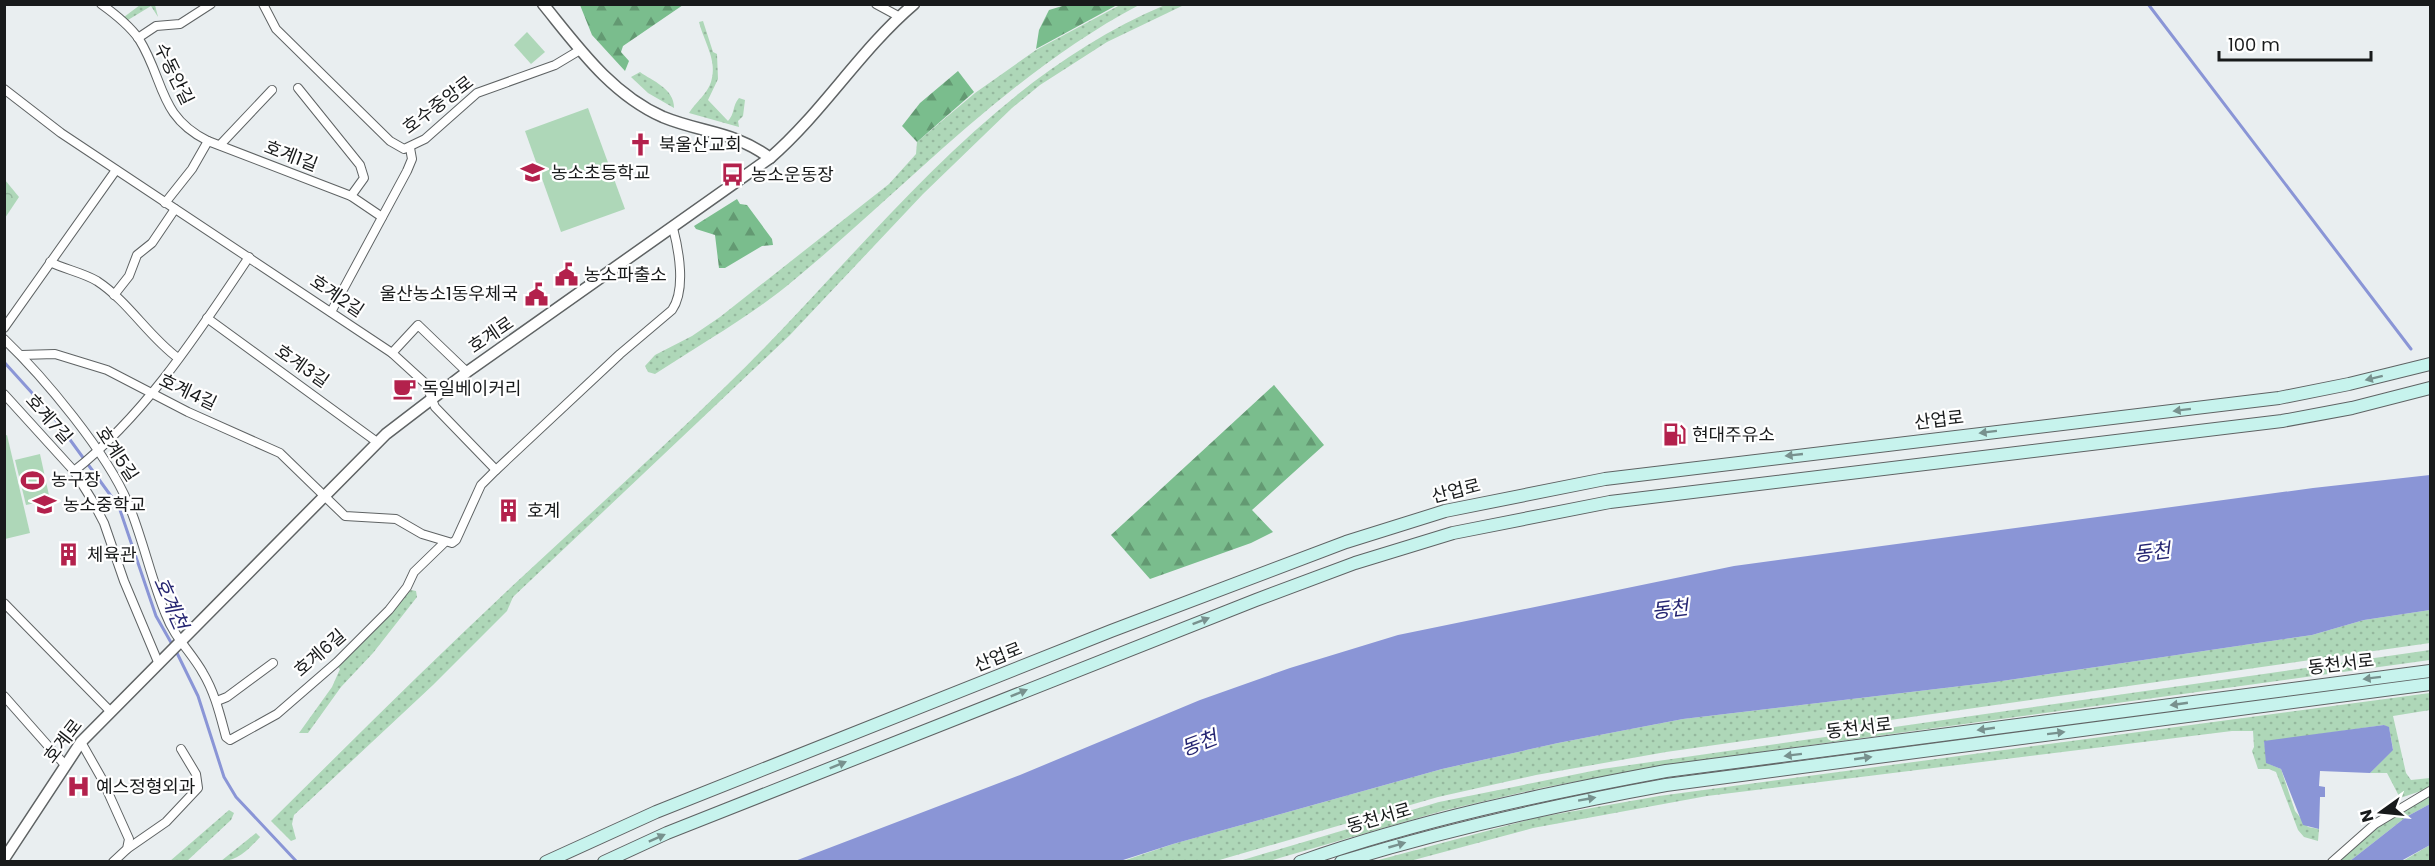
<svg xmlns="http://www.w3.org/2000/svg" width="2435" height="866" font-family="Poppins,'Noto Sans KR',sans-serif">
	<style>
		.grass { fill: url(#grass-dots) }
		.forest { fill: url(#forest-firs) }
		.park { fill: url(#park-crowns) }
		.garden { fill: #aed7b8 }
		.water { fill: #8a95d6 }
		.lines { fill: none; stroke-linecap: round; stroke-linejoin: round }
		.stream { stroke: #8a95d6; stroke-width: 3 }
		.minor-casing { stroke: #5f6364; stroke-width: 10 }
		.tertiary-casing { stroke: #5f6364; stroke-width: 13 }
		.secondary-casing { stroke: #5f6364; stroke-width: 14 }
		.minor { stroke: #fff; stroke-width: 8 }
		.tertiary { stroke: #fff; stroke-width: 10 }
		.secondary { stroke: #c7f3ed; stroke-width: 12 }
		.oneway { fill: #78918e }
		.labels { text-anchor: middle; stroke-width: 4.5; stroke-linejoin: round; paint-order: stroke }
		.street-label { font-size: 18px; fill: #181a1b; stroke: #fff }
		.poi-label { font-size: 18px; fill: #181a1b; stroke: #fff; text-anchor: start }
		.water-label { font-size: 20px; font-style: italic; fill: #262672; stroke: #fff }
	</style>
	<defs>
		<pattern id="grass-dots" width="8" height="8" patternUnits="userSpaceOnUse" patternTransform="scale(1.5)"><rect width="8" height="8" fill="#aed7b8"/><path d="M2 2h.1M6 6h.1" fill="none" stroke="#95b89e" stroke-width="1.8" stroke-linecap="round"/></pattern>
		<pattern id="forest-firs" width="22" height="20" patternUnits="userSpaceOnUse" patternTransform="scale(1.5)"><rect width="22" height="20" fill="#7abd8d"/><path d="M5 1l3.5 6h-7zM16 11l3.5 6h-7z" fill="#639972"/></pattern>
		<pattern id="park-crowns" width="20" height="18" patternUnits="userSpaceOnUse" patternTransform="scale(1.5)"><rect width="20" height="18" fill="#aed7b8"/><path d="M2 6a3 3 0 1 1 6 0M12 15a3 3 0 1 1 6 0" fill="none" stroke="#95b89e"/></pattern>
	</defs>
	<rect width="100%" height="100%" fill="#e9eef0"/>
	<!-- grass -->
	<g class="grass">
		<path d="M140,5h15l3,12 -7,-11 -23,14 -4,-3z"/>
		<path d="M1120,5h19c-132,70 -230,180 -345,275 -43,36 -92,63 -139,94l-7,-2 -3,-6 10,-11 37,-19 28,-19 169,-133 27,-30 1,-12 58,-49 61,-43z"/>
		<path d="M1165,5h19l-77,37 -67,43 -28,23 -89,86 -133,141 -277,262 -6,14 -74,74 -139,130 -2,9 4,15 -5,2 -20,-20c78,-77 156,-155 236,-230 73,-68 147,-135 219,-205 139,-134 256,-304 439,-381z"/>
		<path d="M703,21l10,31 4,2 1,25 -10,21 20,21c7,-7 4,-15 11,-23l6,2 -2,16 -5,5 1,6 -50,-14c6,-10 19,-20 22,-31 7,-21 -7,-40 -12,-60z"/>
		<path d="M640,72c12,9 34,16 34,36l-26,-15 -17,-16z"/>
		<path d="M411,590l5,1 1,6 -44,56 -32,34 -33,46h-9l33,-46 8,-18 -2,-2z"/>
		<path d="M2430,610v33l-764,109 -130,23 -98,22 -222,64 -96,1 53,-18 269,-75 116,-26 125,-24 312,-37 317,-47 52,-15z"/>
		<path d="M2430,650v10l-764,105 -120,22 -104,24 -173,50 -33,1 203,-60 163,-33z"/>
		<path d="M2430,693v17l-37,6 13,57 5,7 19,-2v10l-30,10 -13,-25h-17l23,-24 -4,-21 -5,-3 -120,17 5,22 12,5 14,42 13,16 11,2 -1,12 -14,-4 -6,-7 -22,-58 -7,-3h-11l-6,-18 2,-4 -1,-16h-21l-525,65 -174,32 -123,33 -39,1 164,-44 124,-22z"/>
		<path d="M2430,794v10l-24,13 -56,44 -13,1 44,-37z"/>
		<path d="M229,810l5,3 -3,7 -44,41h-17z"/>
		<path d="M256,833l4,4c-10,11 -23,25 -39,24z"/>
		<path d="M2430,845v16l-29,1z"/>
	</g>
	<!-- forest -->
	<g class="forest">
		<path d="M1069,4l48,1 -81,44 3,-19 10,-20z"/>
		<path d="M580,5v-1l103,1 -60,41 -2,6 8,9 -4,10 -33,-36z"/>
		<path d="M958,71l16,21 -57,50 -15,-16 18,-23z"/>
		<path d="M737,199l3,5 7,1 25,34 1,6 -11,1 -37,22h-6l-4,-33 -19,-6 -2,-3z"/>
		<path d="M1274,385l50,60 -72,65 21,22 -22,11 -101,36 -39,-44z"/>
	</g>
	<!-- park -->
	<path class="park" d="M5,180l14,17 -14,21z"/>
	<!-- garden -->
	<g class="garden">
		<path d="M527,32l18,20 -14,12 -17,-19z"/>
		<path d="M588,108l37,101 -64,23 -36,-101z"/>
		<path d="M7,435l23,98 -25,6 -1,-103z"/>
		<path d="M40,454l10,46 -24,5 -11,-45z"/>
	</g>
	<!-- water -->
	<g class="water">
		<path d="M2430,475v135l-66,10 -52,15 -317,47 -312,37 -125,24 -116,26 -269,75 -53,17h-325l225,-86 180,-75 90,-32 108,-33 336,-69 579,-78z"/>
		<path d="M2384,725l5,2 4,23 -23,23 -50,-2 -1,15 6,1v10h-5l-1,32 -16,-4 -22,-56 -15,-6 -2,-22z"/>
		<path d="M2430,804v41l-29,16h-51l56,-44z"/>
	</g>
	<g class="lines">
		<!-- stream -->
		<g class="stream">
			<path d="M2148,4l263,345"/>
			<path d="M4,362l48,53 67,92 37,109 17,30"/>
			<path d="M176,651l22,45 26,81 12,20 61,65"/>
		</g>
		<defs>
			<g id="minor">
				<path d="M101,4c14,10 28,21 38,35 26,42 19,77 69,102l-16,28 -27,34"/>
				<path d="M263,4l13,25 114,112 14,8 21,-10 52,-46 78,-28 25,-15"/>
				<path d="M876,4l24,13"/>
				<path d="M138,38l18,-12 24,-2 31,-20"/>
				<path d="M298,88l62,77 4,13 -13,18"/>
				<path d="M4,89l57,44 331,220 26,-28 49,47"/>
				<path d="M208,141l143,55 31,21"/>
				<path d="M220,145l52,-55"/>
				<path d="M50,262c14,7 34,11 47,19 32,21 51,55 81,77"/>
				<path d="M114,295l15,-19 8,-21 15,-12 23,-34"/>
				<path d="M331,312l76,-141 5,-12 -2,-11"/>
				<path d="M207,318l170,124"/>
				<path d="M4,328l112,-158"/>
				<path d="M4,339c40,38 103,114 124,164 15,36 23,76 38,112 8,22 26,38 37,58 12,20 17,42 23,64l4,3 47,-26 60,-52 52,-52 18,-23 7,-15 30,-29"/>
				<path d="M392,353l34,31 9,23 61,63 124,-116 52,-44c14,-20 7,-59 1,-82"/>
				<path d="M21,355l34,-1 52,16 81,42 92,41 65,63 51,3 26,15 30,9 4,-3 25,-55 15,-15"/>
				<path d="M4,394l70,77 18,29 12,23 20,58 34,81"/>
				<path d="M74,471c72,-57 124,-138 175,-214"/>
				<path d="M4,603l106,108"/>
				<path d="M4,696l61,69"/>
				<path d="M217,701l10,-4 46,-34"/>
				<path d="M81,742l21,37 27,60 -2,10 -14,13"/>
				<path d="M127,849l39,-27 32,-34 -2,-14 -15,-25"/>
				<path d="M2332,862l43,-38 55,-33"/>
			</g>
			<g id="tertiary">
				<path d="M543,4c35,43 68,90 120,113 39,16 71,14 107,41"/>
				<path d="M4,859l77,-117 305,-308 81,-62 303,-214c53,-46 90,-108 144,-154"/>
			</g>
			<g id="secondary">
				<path d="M546,862l110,-50 455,-181 235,-89 99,-31 160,-32 674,-81 70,-14 81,-20"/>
				<path d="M604,862l63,-29 589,-233 99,-37 98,-30 157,-31 672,-81 70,-13 78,-20"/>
				<path d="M1300,862c119,-42 242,-68 366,-91l764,-100"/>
				<path d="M1341,862c107,-33 215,-57 325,-77l764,-101"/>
			</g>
		</defs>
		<!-- minor casing -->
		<use href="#minor" class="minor-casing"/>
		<!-- tertiary casing -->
		<use href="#tertiary" class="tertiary-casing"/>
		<!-- secondary casing -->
		<use href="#secondary" class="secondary-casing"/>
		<!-- minor -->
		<use href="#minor" class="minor"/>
		<!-- tertiary -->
		<use href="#tertiary" class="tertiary"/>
		<!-- secondary -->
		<use href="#secondary" class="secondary"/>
	</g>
	<!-- one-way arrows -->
	<defs><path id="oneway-solid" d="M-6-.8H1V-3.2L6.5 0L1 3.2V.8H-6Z" transform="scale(1.5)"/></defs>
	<g class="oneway">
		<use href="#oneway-solid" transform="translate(2374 378) rotate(166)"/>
		<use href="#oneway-solid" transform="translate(2182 410) rotate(173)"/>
		<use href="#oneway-solid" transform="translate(1988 432) rotate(173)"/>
		<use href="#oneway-solid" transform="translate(1794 455) rotate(174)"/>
		<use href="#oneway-solid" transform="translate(1201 621) rotate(-21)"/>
		<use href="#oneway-solid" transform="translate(2372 678) rotate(173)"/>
		<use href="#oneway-solid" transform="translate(1019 693) rotate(-22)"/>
		<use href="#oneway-solid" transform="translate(2179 704) rotate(172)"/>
		<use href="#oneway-solid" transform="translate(1986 729) rotate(172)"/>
		<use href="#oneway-solid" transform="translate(2056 733) rotate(-7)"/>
		<use href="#oneway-solid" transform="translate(1793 755) rotate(173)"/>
		<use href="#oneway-solid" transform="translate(1863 758) rotate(-8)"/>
		<use href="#oneway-solid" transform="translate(838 765) rotate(-22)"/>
		<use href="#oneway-solid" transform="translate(1587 799) rotate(-10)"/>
		<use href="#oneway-solid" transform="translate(657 838) rotate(-24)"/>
		<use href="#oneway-solid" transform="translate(1397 845) rotate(-16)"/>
	</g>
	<!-- icons -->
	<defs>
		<symbol id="church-bare" viewBox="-9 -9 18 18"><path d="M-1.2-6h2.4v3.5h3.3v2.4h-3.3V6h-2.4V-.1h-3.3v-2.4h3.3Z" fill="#b3214c" stroke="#fff" stroke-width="2.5" paint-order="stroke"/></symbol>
		<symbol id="school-bare" viewBox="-9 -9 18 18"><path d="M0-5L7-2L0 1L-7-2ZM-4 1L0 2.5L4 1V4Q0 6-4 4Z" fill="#b3214c" stroke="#fff" stroke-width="2.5" paint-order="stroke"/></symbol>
		<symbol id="bus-bare" viewBox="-9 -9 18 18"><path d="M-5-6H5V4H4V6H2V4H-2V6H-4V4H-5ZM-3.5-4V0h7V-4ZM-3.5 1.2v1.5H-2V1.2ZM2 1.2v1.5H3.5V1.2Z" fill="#b3214c" stroke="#fff" stroke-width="2.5" paint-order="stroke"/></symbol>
		<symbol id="civic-bare" viewBox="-9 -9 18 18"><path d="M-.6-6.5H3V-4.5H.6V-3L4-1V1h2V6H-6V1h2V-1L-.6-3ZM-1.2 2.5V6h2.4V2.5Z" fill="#b3214c" stroke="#fff" stroke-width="2.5" paint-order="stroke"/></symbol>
		<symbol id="cafe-bare" viewBox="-9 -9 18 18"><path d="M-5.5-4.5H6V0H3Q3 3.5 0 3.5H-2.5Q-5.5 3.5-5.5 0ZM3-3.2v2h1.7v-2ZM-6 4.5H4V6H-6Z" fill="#b3214c" stroke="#fff" stroke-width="2.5" paint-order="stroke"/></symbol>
		<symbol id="fuel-bare" viewBox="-9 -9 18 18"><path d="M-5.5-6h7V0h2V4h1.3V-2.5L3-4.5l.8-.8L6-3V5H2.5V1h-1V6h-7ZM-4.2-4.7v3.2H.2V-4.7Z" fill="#b3214c" stroke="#fff" stroke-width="2.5" paint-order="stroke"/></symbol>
		<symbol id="stadium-bare" viewBox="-9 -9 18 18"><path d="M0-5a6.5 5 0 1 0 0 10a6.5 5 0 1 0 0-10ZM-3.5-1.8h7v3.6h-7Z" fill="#b3214c" stroke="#fff" stroke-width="2.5" paint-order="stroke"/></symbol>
		<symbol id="building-bare" viewBox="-9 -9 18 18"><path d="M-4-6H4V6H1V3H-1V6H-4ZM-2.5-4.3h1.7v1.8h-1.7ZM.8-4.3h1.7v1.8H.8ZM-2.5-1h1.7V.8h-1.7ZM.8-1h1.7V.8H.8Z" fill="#b3214c" stroke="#fff" stroke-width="2.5" paint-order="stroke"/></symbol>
		<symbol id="hospital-bare" viewBox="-9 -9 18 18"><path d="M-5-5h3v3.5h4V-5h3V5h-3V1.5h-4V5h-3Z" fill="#b3214c" stroke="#fff" stroke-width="2.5" paint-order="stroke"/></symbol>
	</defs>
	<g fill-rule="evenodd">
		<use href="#church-bare" x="624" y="128" width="33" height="33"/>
		<use href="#school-bare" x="516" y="156" width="33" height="33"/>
		<use href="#bus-bare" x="716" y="158" width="33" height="33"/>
		<use href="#civic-bare" x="550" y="258" width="33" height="33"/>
		<use href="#civic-bare" x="520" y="278" width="33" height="33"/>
		<use href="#cafe-bare" x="388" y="372" width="33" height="33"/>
		<use href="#fuel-bare" x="1658" y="418" width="33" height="33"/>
		<use href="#stadium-bare" x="16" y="464" width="33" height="33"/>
		<use href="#school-bare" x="28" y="488" width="33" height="33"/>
		<use href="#building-bare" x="492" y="494" width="33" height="33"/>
		<use href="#building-bare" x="52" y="538" width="33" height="33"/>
		<use href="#hospital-bare" x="62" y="770" width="33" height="33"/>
	</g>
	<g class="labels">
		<!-- street labels -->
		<g class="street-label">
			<text transform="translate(174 74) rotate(64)" y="6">수동안길</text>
			<text transform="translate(438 105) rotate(-37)" y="6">호수중앙로</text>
			<text transform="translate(291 156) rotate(21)" y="6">호계1길</text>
			<text transform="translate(337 296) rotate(34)" y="6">호계2길</text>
			<text transform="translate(491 335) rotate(-34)" y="6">호계로</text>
			<text transform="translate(302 366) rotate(35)" y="6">호계3길</text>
			<text transform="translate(188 392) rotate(25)" y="6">호계4길</text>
			<text transform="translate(49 419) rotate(48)" y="6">호계7길</text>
			<text transform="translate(1939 420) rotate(-7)" y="6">산업로</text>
			<text transform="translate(117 454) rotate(57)" y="6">호계5길</text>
			<text transform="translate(1456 491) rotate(-14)" y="6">산업로</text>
			<text transform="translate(320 653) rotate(-41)" y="6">호계6길</text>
			<text transform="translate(998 657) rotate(-22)" y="6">산업로</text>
			<text transform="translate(2341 664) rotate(-7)" y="6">동천서로</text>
			<text transform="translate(1859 728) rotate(-7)" y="6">동천서로</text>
			<text transform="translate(63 741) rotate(-52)" y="6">호계로</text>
			<text transform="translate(1379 818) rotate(-16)" y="6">동천서로</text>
		</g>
		<!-- poi labels -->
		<g class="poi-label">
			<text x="659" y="151">북울산교회</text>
			<text x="551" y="179">농소초등학교</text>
			<text x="751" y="181">농소운동장</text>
			<text x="584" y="281">농소파출소</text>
			<text x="518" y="300" text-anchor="end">울산농소1동우체국</text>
			<text x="422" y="395">독일베이커리</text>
			<text x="1692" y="441">현대주유소</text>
			<text x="51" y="486">농구장</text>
			<text x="63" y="511">농소중학교</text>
			<text x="527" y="517">호계</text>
			<text x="87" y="561">체육관</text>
			<text x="96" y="793">예스정형외과</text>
		</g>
		<!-- water labels -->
		<g class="water-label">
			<text transform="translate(2152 552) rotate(-7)" y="7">동천</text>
			<text transform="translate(171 603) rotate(66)" y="7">호계천</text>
			<text transform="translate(1670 609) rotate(-7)" y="7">동천</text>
			<text transform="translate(1199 743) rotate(-21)" y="7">동천</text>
		</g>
	</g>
	<!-- border -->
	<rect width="2435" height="866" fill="none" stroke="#181a1b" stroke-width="12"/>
	<!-- north arrow -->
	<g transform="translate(2381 812) rotate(255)" stroke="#ffffff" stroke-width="4.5" paint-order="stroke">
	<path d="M0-4.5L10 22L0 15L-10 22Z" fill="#181a1b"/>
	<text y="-9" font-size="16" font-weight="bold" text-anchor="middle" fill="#181a1b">N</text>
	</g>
	<!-- scale -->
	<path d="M2219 51v9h152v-9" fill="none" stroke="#181a1b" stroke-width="3"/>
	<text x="2228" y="51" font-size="18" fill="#181a1b" stroke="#ffffff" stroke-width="4.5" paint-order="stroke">100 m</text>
</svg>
